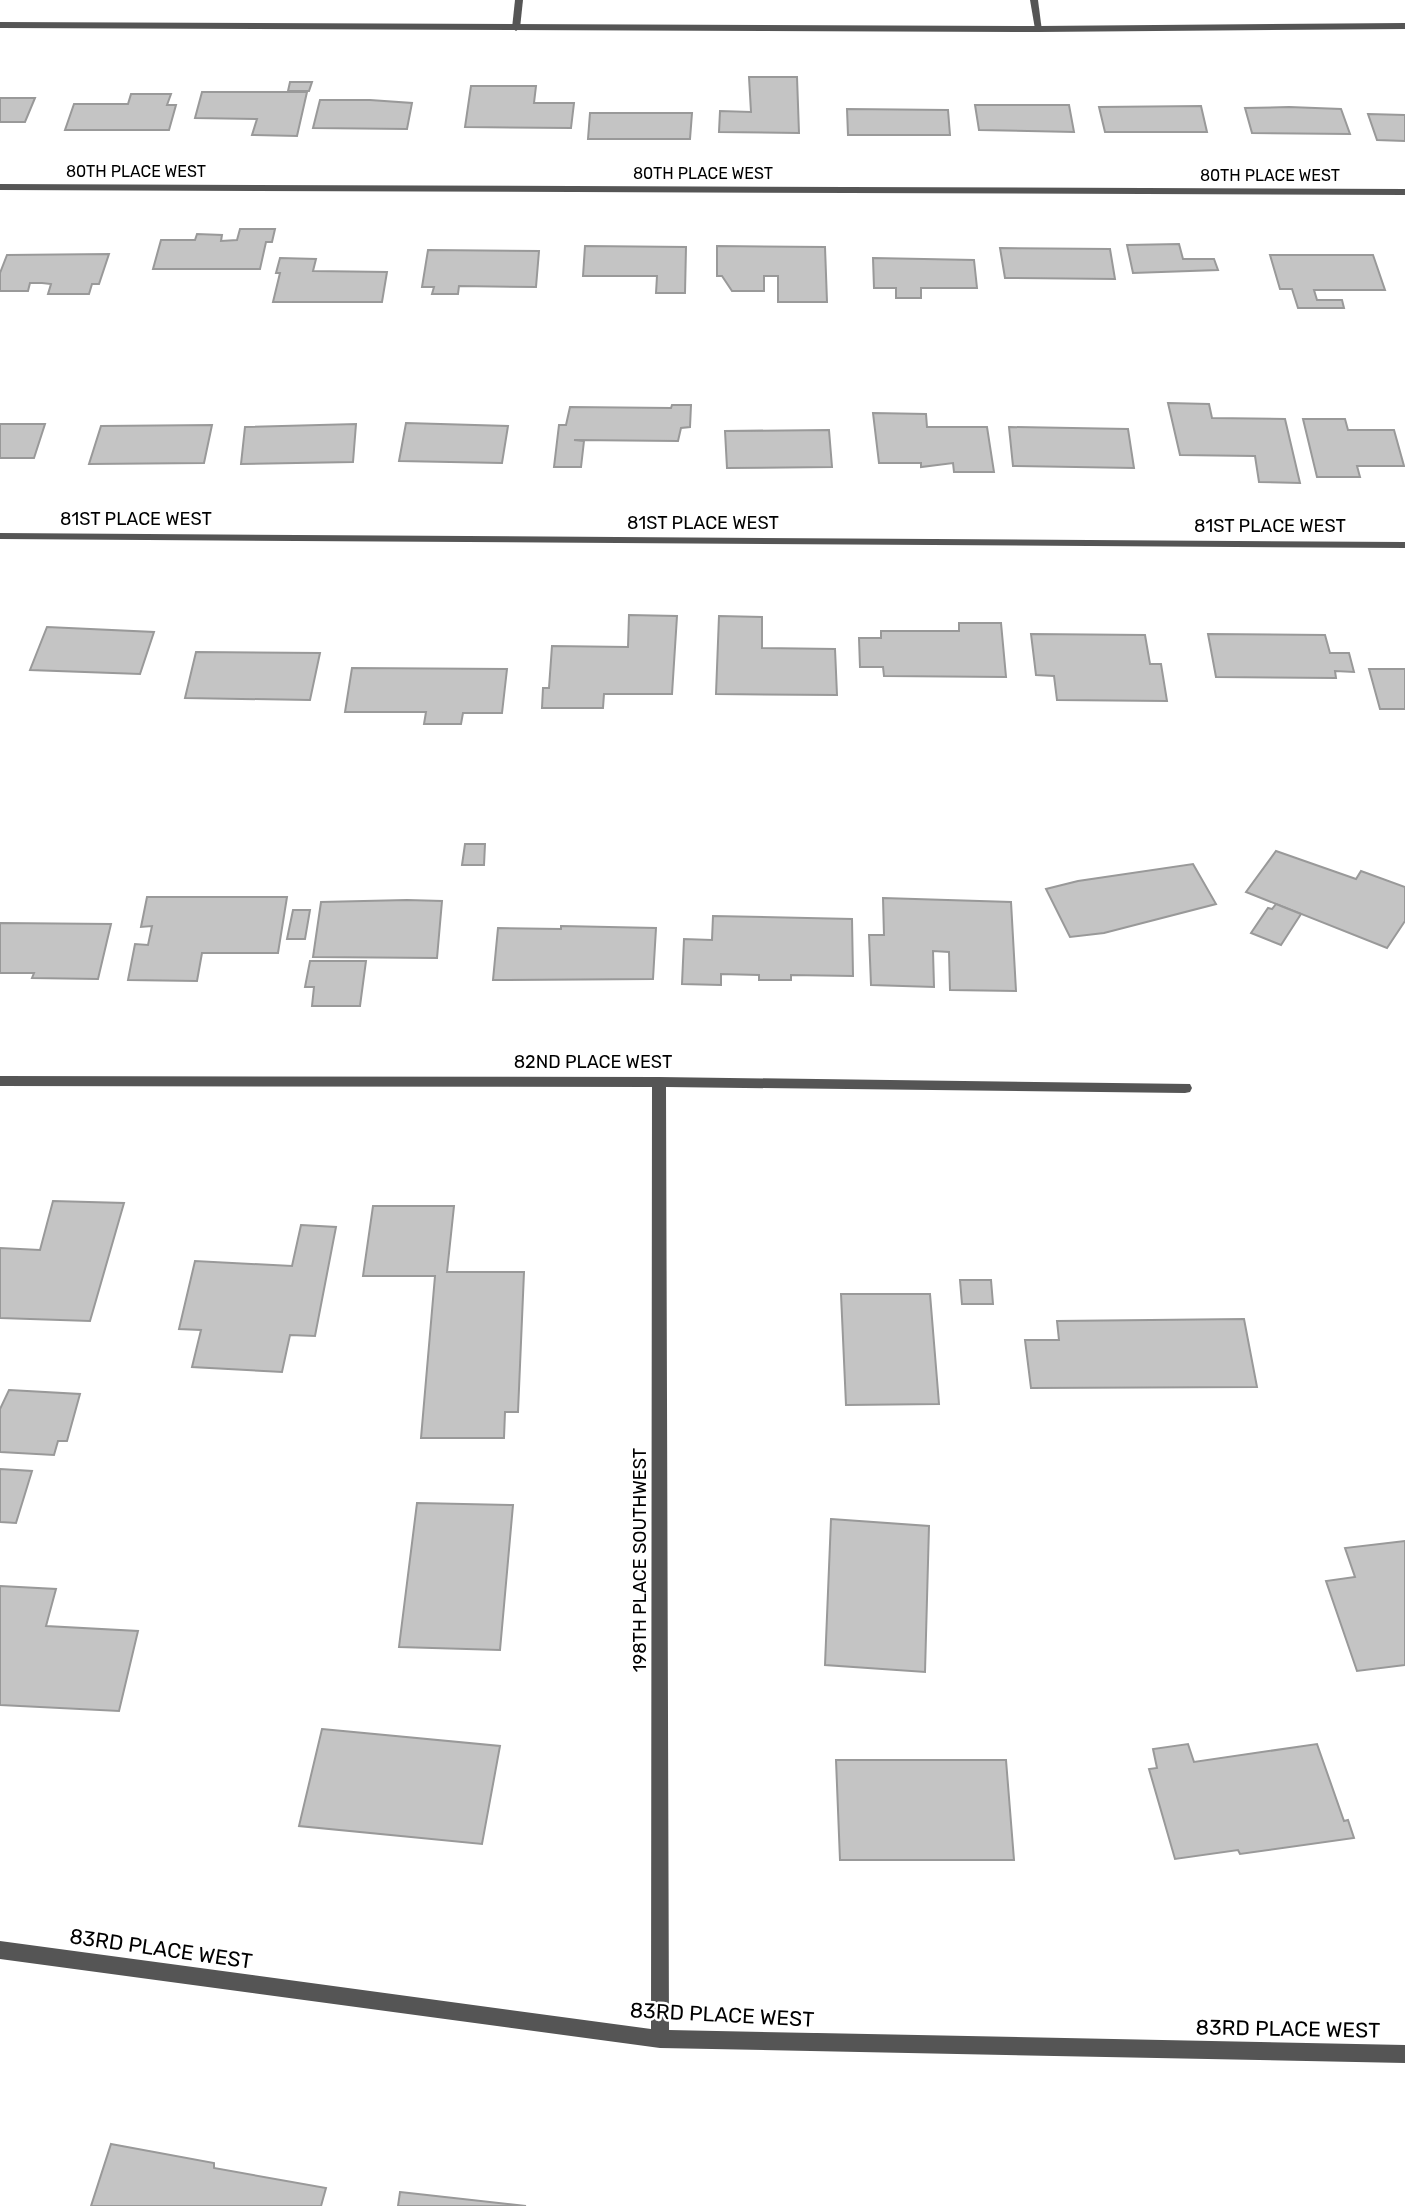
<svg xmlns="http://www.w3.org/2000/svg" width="1405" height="2206" font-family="Rubik,sans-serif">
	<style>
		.building { fill: #c4c4c4; stroke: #999; stroke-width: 2 }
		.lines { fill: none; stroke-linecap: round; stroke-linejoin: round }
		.minor { fill: #555; fill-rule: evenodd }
		.tertiary { fill: #555; fill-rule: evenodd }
		.labels { text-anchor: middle; stroke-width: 5; stroke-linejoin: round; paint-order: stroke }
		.far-street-label { font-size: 16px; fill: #000; stroke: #fff }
		.street-label { font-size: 18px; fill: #000; stroke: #fff }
		.near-street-label { font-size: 21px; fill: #000; stroke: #fff }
	</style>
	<rect width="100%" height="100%" fill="#fff"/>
	<!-- building -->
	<g class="building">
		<path d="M749,77h48l2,56 -80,-1 1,-21 31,1z"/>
		<path d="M290,82h22l-3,9h-21z"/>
		<path d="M471,86h65l-2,17h40l-3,25 -106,-1z"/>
		<path d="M202,92h105l-10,44 -45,-1 5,-16 -62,-1z"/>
		<path d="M131,94h40l-4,11h9l-7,25h-104l9,-26h54z"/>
		<path d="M0,98h35l-10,24h-25z"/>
		<path d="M320,100h50l42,3 -5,26 -94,-1z"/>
		<path d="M975,105h94l5,27 -95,-2z"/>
		<path d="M1201,106l6,26h-102l-6,-25z"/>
		<path d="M1289,107l52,2 9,25 -98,-1 -7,-25z"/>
		<path d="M847,109l101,1 2,25h-102z"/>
		<path d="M590,113h102l-2,26h-102z"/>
		<path d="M1368,114l37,1v26l-28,-1z"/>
		<path d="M240,229h35l-3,13h-6l-6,27h-107l8,-29h34l2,-6 25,1 -1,6 16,-1z"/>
		<path d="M1179,244l4,15h31l4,11 -85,3 -6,-28z"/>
		<path d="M585,246l101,1 -1,46h-29l1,-17h-74z"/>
		<path d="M717,246l108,1 2,55h-49v-26h-14v15h-32l-10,-15h-5z"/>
		<path d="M1000,248l110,1 5,30 -110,-1z"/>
		<path d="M428,250l111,1 -3,36 -77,-1 -1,8h-26l2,-7h-12z"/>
		<path d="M109,254l-10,30h-7l-3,10h-41l3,-10 -9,-1h-12l-2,8h-28v-18l7,-18z"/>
		<path d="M1270,255h103l12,35h-71l3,10h25l2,8h-46l-6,-19h-12z"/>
		<path d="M280,258l36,1 -3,12 74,1 -5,30h-109l7,-29h-4z"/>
		<path d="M873,258l101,2 3,28h-56v10h-25v-10h-22z"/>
		<path d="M1168,403l41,1 3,14 73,1 15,64 -41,-1 -4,-26 -75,-1z"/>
		<path d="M672,405h19l-1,22 -9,1 -3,13 -104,-1 10,1 -3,26h-27l5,-42h7l4,-18 101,1z"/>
		<path d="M873,413l53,1 1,13h60l7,45h-40l-1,-9 -32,4v-4h-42z"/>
		<path d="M1303,419h42l3,11h46l10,36h-47l3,11h-43z"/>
		<path d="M406,423l102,3 -6,37 -103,-2z"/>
		<path d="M0,424h45l-11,34h-34z"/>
		<path d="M356,424l-3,38 -112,2 4,-37z"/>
		<path d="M212,425l-8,38 -115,1 12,-38z"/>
		<path d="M1009,427l119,2 6,39 -121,-2z"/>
		<path d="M829,430l3,37 -105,1 -2,-37z"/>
		<path d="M629,615l48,1 -5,78h-68l-1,14h-61l1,-20h6l3,-42 76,1z"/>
		<path d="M719,616l43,1v31l73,1 2,46 -121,-1z"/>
		<path d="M959,623h42l5,54 -122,-1 -1,-9h-23l-1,-29h22v-7h78z"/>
		<path d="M47,627l107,5 -14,42 -110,-4z"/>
		<path d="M1031,634l114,1 5,29h11l6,37 -110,-1 -3,-24 -18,-1z"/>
		<path d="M1208,634l117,1 5,18h19l5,19 -19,-1 1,7 -120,-1z"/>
		<path d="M196,652l124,1 -10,47 -125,-2z"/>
		<path d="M352,668l155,1 -5,44h-39l-2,11h-37l2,-12h-81z"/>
		<path d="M1369,669h36v40h-25z"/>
		<path d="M465,844h20l-1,21h-22z"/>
		<path d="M1276,851l80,28 5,-8 44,16v34l-18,27 -141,-56z"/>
		<path d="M1193,864l23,40 -112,29 -34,4 -24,-48 32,-8z"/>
		<path d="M147,897h140l-9,56h-76l-5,28 -69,-1 7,-36 13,1 4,-19 -11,1z"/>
		<path d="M883,898l128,4 5,89 -66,-1 -1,-38 -16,-1 1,36 -63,-2 -2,-50h15z"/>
		<path d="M407,900l35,1 -5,57 -124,-1 8,-55z"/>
		<path d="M1276,904l25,10 -20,31 -30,-12 17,-25 4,1z"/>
		<path d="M293,910h17l-5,29h-18z"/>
		<path d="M713,916l139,3 1,57 -62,-1v5h-32v-5l-38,-1v11l-39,-1 2,-45 28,1z"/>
		<path d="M0,923l111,1 -13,55 -66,-1 2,-5h-34z"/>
		<path d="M561,926l95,2 -3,51 -160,1 5,-52 63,1z"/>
		<path d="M310,961h56l-6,45h-48l2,-19h-9z"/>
		<path d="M53,1201l71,2 -34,118 -90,-3v-70l40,2z"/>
		<path d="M373,1206h81l-7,66h77l-6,140h-13l-1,26h-83l14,-162h-72z"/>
		<path d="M301,1225l35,2 -21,109 -25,-1 -8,37 -90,-5 9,-37 -22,-1 16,-68 97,5z"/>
		<path d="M960,1280h31l2,24h-31z"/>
		<path d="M841,1294h89l9,110 -93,1z"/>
		<path d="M1244,1319l13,68 -226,1 -6,-48h34l-2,-19z"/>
		<path d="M9,1390l71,4 -13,47h-9l-4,14 -54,-3v-43z"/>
		<path d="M0,1469l32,2 -16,52 -16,-1z"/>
		<path d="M417,1503l96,2 -13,145 -101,-3z"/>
		<path d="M831,1519l98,7 -4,146 -100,-7z"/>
		<path d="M1405,1541v124l-48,6 -31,-90 29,-4 -10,-29z"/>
		<path d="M0,1586l56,3 -10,37 92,5 -19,80 -119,-6z"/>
		<path d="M322,1729l178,17 -18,98 -183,-18z"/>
		<path d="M1188,1744l6,18 123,-18 27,77 4,-1 6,18 -114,16 -2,-4 -63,9 -26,-90 8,-1 -4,-19z"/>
		<path d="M836,1760h170l8,100h-174z"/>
		<path d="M111,2144l103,19v5l112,20 -5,18h-230z"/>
		<path d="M400,2192l126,14h-128z"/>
	</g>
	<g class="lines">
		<!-- minor -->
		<g class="minor">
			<path d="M515,0h8l-3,28 -4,3 -4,-3z"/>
			<path d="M1030,0h8l4,31 -7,-2z"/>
			<path d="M0,184l1405,5v6l-1405,-5z"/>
			<path d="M0,533l1405,9v6l-1405,-9z"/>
			<path d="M0,1076l659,1 531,7 2,4 -2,4 -5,1 -519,-6 3,943 736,15v18l-745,-15 -660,-89v-18l651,88 1,-942 -652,-1z"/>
		</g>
		<!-- tertiary -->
		<path class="tertiary" d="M0,22l1039,4 366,-3v6l-366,3 -1039,-4z"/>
	</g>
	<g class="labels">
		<!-- far-street labels -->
		<g class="far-street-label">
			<text x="136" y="177">80TH PLACE WEST</text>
			<text x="703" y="179">80TH PLACE WEST</text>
			<text x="1270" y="181">80TH PLACE WEST</text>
		</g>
		<!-- street labels -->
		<g class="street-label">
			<text x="136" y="525">81ST PLACE WEST</text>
			<text x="703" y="529">81ST PLACE WEST</text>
			<text x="1270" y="532">81ST PLACE WEST</text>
			<text x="593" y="1068">82ND PLACE WEST</text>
			<text transform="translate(640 1560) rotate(-90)" y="6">198TH PLACE SOUTHWEST</text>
		</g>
		<!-- near-street labels -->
		<g class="near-street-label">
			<text transform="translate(161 1949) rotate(8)" y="7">83RD PLACE WEST</text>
			<text transform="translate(722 2015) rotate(3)" y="7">83RD PLACE WEST</text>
			<text transform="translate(1288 2029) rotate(1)" y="7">83RD PLACE WEST</text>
		</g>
	</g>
</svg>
